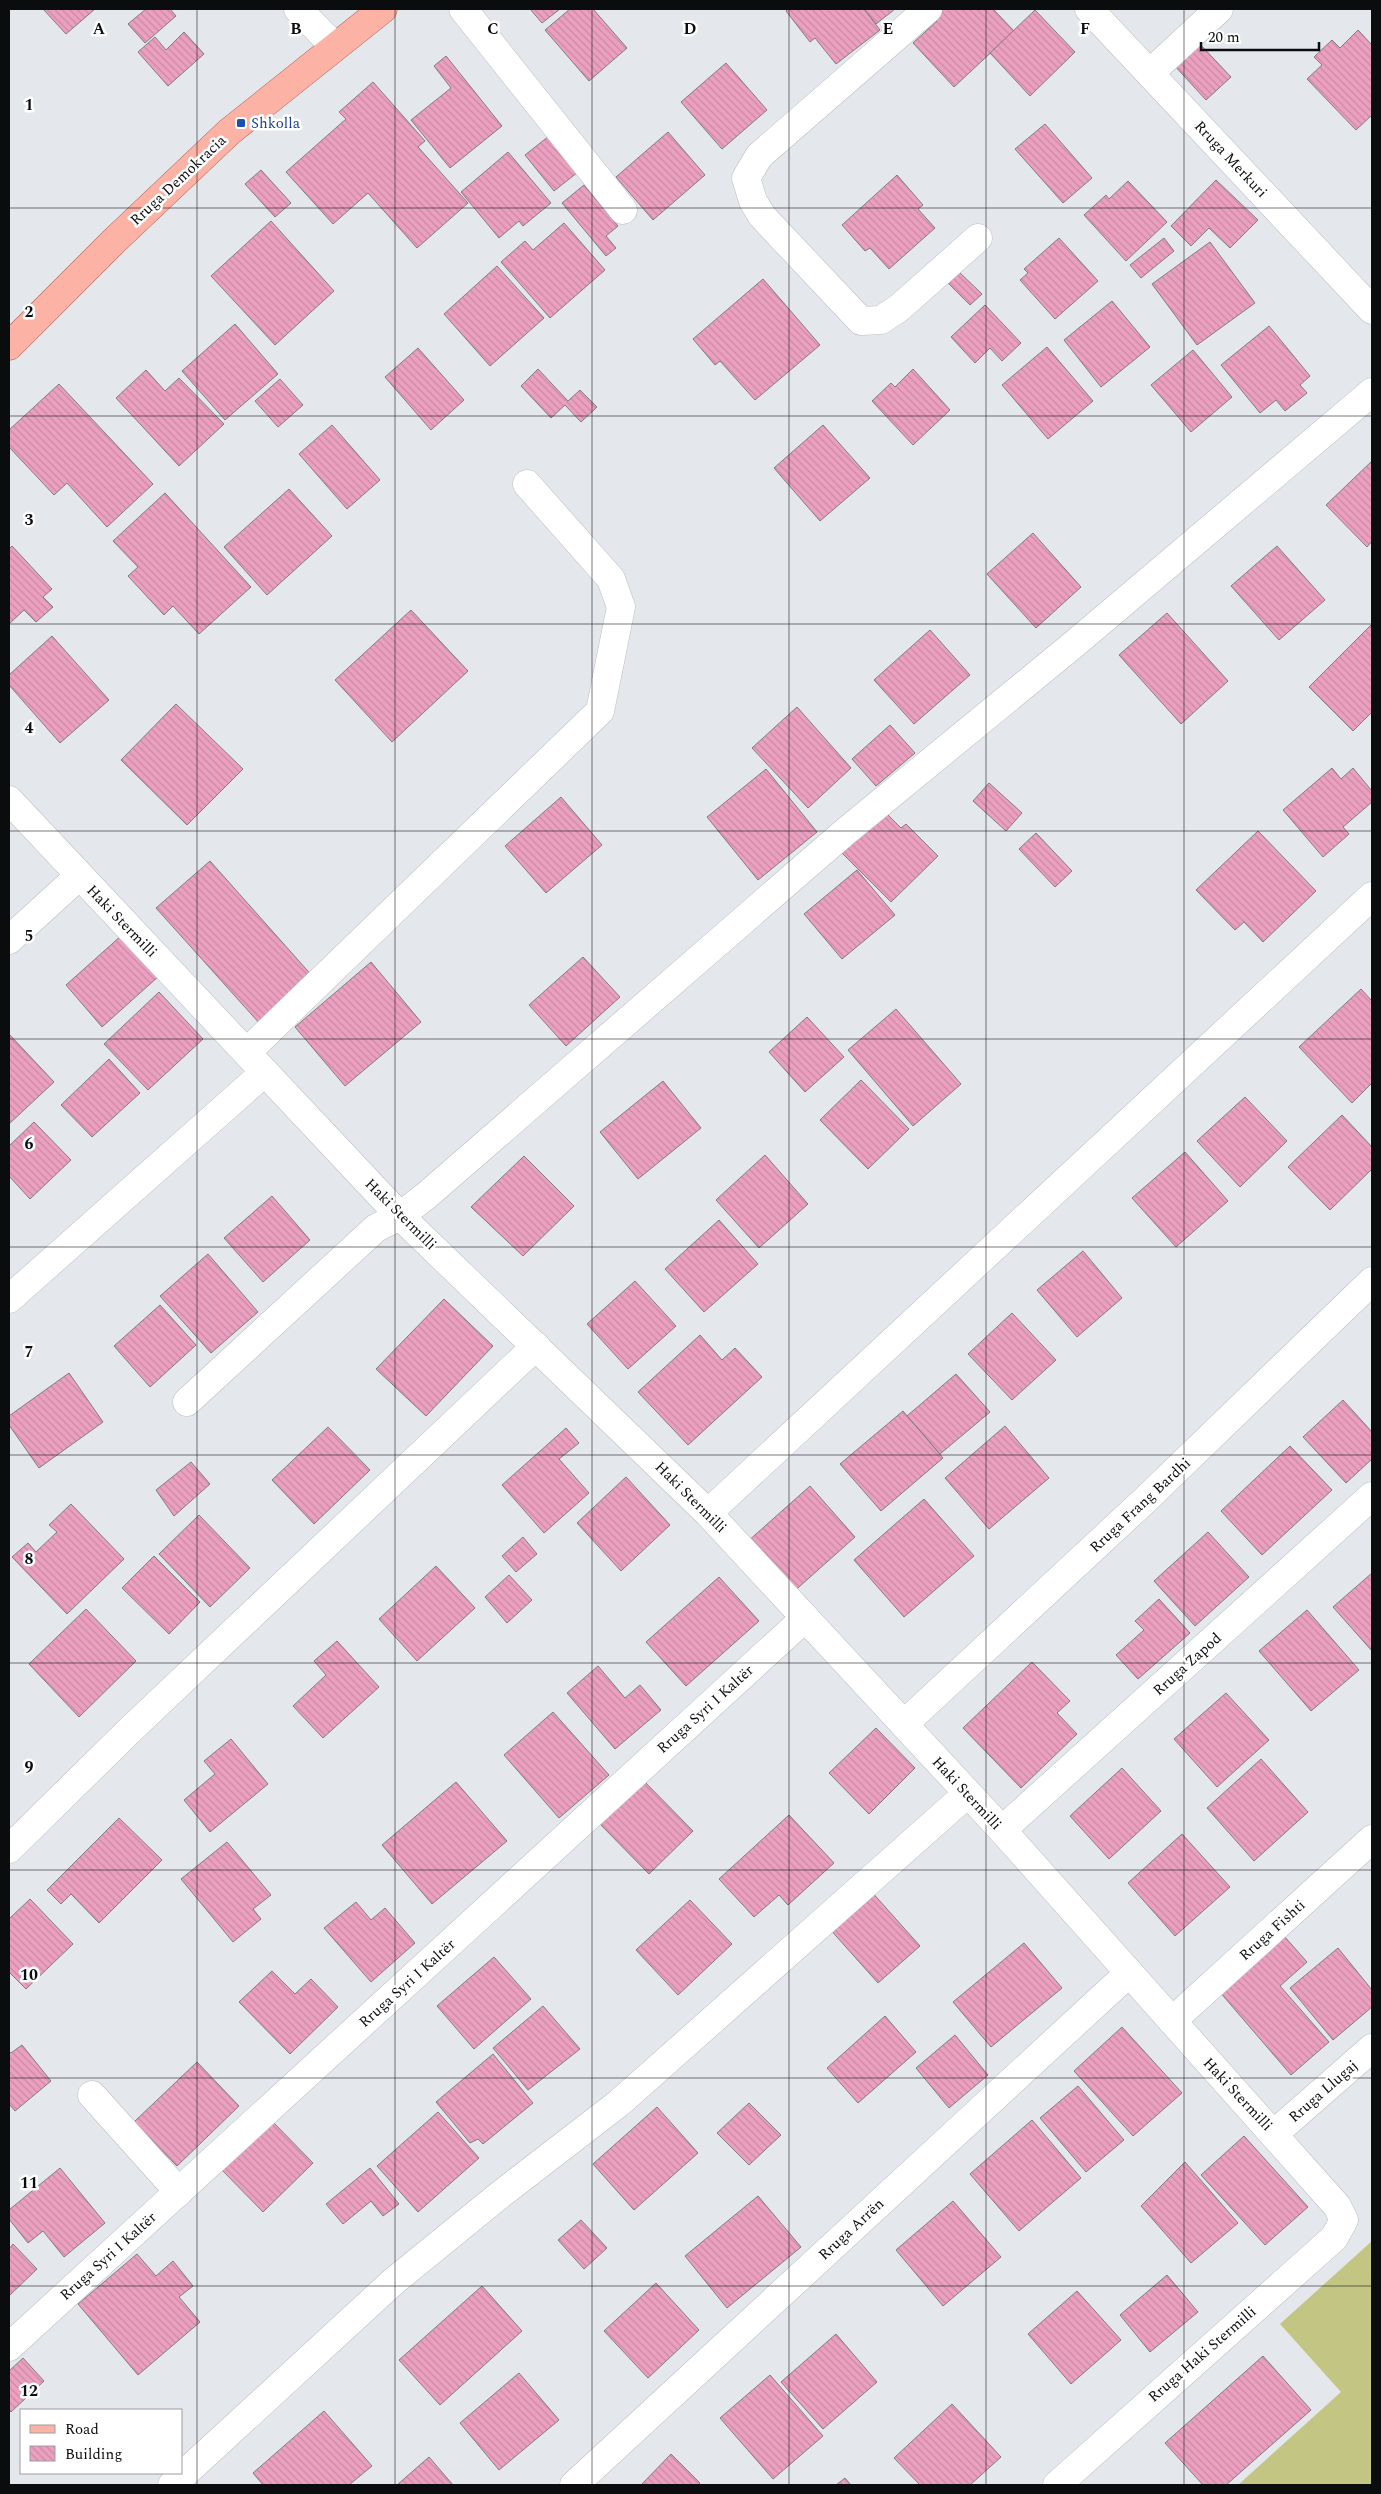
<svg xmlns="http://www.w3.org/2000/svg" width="1381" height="2494" font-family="Spectral,serif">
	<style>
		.grass { fill: #c3c682 }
		.building { fill: url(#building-back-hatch); stroke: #827c7e }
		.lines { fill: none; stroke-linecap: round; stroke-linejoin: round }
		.minor-casing { stroke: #babdc2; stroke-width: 29 }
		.major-casing { stroke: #a6584a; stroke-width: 29 }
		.minor { stroke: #fff; stroke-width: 28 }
		.major { stroke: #fcb3a6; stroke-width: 28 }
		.grid { fill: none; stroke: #0b0c0e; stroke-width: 1; stroke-opacity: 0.55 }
		.transit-dot { fill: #1a4fb4; stroke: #fff; stroke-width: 2 }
		.labels { text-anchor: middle; stroke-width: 5; stroke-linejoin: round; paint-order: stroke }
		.transit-label { font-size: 15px; fill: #164399; stroke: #fff; text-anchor: start }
		.street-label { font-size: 15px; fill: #0b0c0e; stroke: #fff }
		.grid-label { font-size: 16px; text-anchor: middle; font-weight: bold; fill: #0b0c0e; stroke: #fff; stroke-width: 5; stroke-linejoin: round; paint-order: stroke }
	</style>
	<defs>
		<pattern id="building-back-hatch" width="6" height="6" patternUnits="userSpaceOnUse" patternTransform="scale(1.25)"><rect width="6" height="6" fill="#eca0c0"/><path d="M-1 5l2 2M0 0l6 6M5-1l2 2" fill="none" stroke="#c989a4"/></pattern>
	</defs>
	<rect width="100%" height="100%" fill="#e4e7ec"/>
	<!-- grass -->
	<path class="grass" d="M1372,2241v244h-134l103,-93 -61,-68z"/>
	<!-- building -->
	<g class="building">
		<path d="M43,9h52l-29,25z"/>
		<path d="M146,9h24l6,7 -31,27 -17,-19z"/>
		<path d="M530,9h30l-18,14z"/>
		<path d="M570,9h23l34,39 -38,33 -44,-51z"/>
		<path d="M788,9h76l16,21 -44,34 -21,-26 -5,4 -24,-31z"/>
		<path d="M864,9h31l-19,15z"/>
		<path d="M944,9h49l21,22 -60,56 -41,-44 24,-22 -4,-3z"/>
		<path d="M1035,10l40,42 -45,44 -40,-43z"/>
		<path d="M1358,30l14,15v70l-16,15 -49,-51 15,-14 -8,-8 18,-17 8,8z"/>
		<path d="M184,32l20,22 -36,32 -30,-34 17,-15 11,13z"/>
		<path d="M1197,41l34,36 -25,23 -33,-36z"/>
		<path d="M446,56l56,70 -52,42 -39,-48 40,-32 -17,-22z"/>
		<path d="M726,63l41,47 -45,39 -41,-47z"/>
		<path d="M373,82l52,59 -7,6 50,56 -51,45 -49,-55 -35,31 -47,-52 60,-53 -7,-7z"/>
		<path d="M1045,124l47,54 -29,25 -48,-54z"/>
		<path d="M668,132l37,43 -52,45 -37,-43z"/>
		<path d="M549,136l29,36 -24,19 -29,-36z"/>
		<path d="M508,152l43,51 -28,23 -4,-5 -20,17 -38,-46z"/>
		<path d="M261,170l30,33 -16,14 -30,-33z"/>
		<path d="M897,175l26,30 -5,4 17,19 -46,41 -19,-21 -5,3 -23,-26z"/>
		<path d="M1216,180l42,40 -28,28 -21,-20 -18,18 -20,-20z"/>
		<path d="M1128,181l39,41 -41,39 -42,-46 22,-20 3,4z"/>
		<path d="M584,185l34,41 -12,10 10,12 -10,8 -44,-53z"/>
		<path d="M271,221l63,70 -59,54 -64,-69z"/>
		<path d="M564,223l41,47 -55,48 -49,-56 24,-21 8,9z"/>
		<path d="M1059,238l39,43 -43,38 -35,-39 8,-7 -4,-4z"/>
		<path d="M1164,238l10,13 -33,27 -11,-13z"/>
		<path d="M1210,242l45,61 -58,42 -45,-61z"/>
		<path d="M497,266l47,52 -54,48 -46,-52z"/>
		<path d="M958,271l24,23 -12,11 -23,-23z"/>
		<path d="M763,279l57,66 -65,55 -35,-39 -5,4 -22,-26z"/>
		<path d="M1112,301l38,46 -49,40 -37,-47z"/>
		<path d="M985,305l36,38 -19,18 -12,-13 -15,15 -24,-26z"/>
		<path d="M235,324l43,50 -53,46 -43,-49z"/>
		<path d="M1269,326l41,50 -10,9 7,8 -22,18 -9,-11 -16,13 -39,-48z"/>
		<path d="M1047,347l46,54 -45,38 -46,-54z"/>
		<path d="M418,348l46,52 -33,30 -46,-53z"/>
		<path d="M1193,350l39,47 -41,35 -40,-47z"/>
		<path d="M538,369l30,32 12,-11 17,17 -16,15 -16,-17 -14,13 -30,-32z"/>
		<path d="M913,369l37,41 -37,35 -41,-44 19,-18 4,4z"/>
		<path d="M146,370l19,21 14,-13 45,46 -45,42 -63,-68z"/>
		<path d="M280,379l23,26 -25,22 -23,-26z"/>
		<path d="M59,384l94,100 -46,43 -40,-44 -13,12 -45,-48v-17z"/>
		<path d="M332,425l48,55 -33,29 -48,-55z"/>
		<path d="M823,425l47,53 -50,43 -46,-53z"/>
		<path d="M1372,461v80l-5,6 -41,-42z"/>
		<path d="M289,489l43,47 -65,59 -43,-48z"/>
		<path d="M165,493l86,94 -52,47 -26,-28 -9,9 -36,-39 10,-9 -25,-26z"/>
		<path d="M1033,533l48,54 -45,41 -49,-54z"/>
		<path d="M12,546l40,43 -9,8 10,10 -17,15 -12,-12 -15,14v-75z"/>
		<path d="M1277,546l48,54 -46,40 -48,-54z"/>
		<path d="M411,610l57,61 -76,71 -57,-62z"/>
		<path d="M1167,613l61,68 -47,43 -62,-69z"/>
		<path d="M1372,624v88l-19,19 -44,-44z"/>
		<path d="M930,630l40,45 -56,49 -40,-44z"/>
		<path d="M52,636l57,64 -49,43 -51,-58v-10z"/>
		<path d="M176,704l67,65 -56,56 -66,-65z"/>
		<path d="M797,707l54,61 -43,40 -56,-60z"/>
		<path d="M890,725l25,28 -39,33 -24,-27z"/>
		<path d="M1332,768l9,11 12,-11 19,23v11l-29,25 6,7 -26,23 -40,-47z"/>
		<path d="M766,769l51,63 -59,48 -51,-63z"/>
		<path d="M989,783l33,30 -16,18 -33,-30z"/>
		<path d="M561,797l41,48 -56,48 -41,-47z"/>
		<path d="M884,811l17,17 5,-4 32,32 -47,46 -50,-50z"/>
		<path d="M1258,831l58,60 -53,51 -19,-20 -9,8 -39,-40z"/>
		<path d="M1036,833l36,38 -17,16 -36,-38z"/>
		<path d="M210,861l104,117 -53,47 -105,-117z"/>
		<path d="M857,870l38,45 -53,44 -38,-45z"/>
		<path d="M122,935l37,41 -57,51 -36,-42z"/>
		<path d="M583,957l37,40 -54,49 -37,-41z"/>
		<path d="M371,962l50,60 -76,64 -50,-59z"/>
		<path d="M1361,989l11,12v82l-20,20 -53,-56z"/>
		<path d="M159,992l44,47 -55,51 -44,-46z"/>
		<path d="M896,1009l65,75 -48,42 -65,-76z"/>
		<path d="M807,1017l37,40 -39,35 -36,-40z"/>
		<path d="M9,1034l45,48 -45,42z"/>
		<path d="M109,1059l31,34 -48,44 -31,-32z"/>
		<path d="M861,1080l48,49 -41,40 -48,-49z"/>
		<path d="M663,1081l38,47 -63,51 -38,-47z"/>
		<path d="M1245,1097l42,44 -47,46 -43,-46z"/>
		<path d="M1342,1115l30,32v22l-42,41 -42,-43z"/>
		<path d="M34,1122l37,38 -41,39 -21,-23v-30z"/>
		<path d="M1185,1152l43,49 -52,46 -44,-49z"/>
		<path d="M765,1155l43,49 -49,44 -43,-48z"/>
		<path d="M524,1156l50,50 -51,50 -52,-49z"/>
		<path d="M272,1196l38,44 -47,42 -39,-44z"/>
		<path d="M719,1220l39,44 -54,48 -39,-43z"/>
		<path d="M1083,1251l39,47 -45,39 -40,-47z"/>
		<path d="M208,1254l50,58 -47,41 -51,-57z"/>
		<path d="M635,1281l41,45 -48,43 -41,-45z"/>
		<path d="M444,1299l49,47 -67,70 -50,-47z"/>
		<path d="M160,1305l36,40 -46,42 -36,-41z"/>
		<path d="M1012,1313l44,47 -44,40 -44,-46z"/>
		<path d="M700,1335l22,25 13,-12 27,29 -74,68 -50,-53z"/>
		<path d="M69,1373l34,49 -64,46 -30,-43v-9z"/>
		<path d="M956,1374l34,38 -50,42 -33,-38z"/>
		<path d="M1343,1400l29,32v27l-26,24 -43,-46z"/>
		<path d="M903,1411l40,47 -62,53 -41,-47z"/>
		<path d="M1005,1426l44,52 -60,51 -44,-51z"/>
		<path d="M328,1427l42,43 -56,54 -42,-44z"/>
		<path d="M566,1428l13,15 -20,16 30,34 -45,40 -42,-48z"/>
		<path d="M1290,1446l42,44 -70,65 -41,-44z"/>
		<path d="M191,1462l19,22 -36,32 -18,-26z"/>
		<path d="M626,1477l44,48 -49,46 -44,-48z"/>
		<path d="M810,1486l45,51 -64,57 -45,-51z"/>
		<path d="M924,1499l50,57 -70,61 -50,-57z"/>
		<path d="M71,1504l53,55 -57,55 -55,-57 16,-14 8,9 21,-20 -8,-7z"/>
		<path d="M199,1515l51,53 -40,39 -51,-53z"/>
		<path d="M1208,1532l41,45 -54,49 -41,-45z"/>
		<path d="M523,1537l14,17 -21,18 -14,-16z"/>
		<path d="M154,1556l46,46 -31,32 -47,-46z"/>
		<path d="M436,1566l39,42 -58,53 -38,-42z"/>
		<path d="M1372,1573v78l-39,-44z"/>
		<path d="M509,1575l23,25 -25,23 -22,-26z"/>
		<path d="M719,1577l40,44 -73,65 -40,-44z"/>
		<path d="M1159,1599l31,34 -52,46 -22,-24 28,-25 -9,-9z"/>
		<path d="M86,1609l50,52 -57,56 -50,-53z"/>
		<path d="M1307,1610l52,60 -48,41 -52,-60z"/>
		<path d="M337,1641l42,46 -56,51 -30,-32 33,-31 -12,-14z"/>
		<path d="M1032,1662l38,39 -13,12 20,21 -56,54 -58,-60z"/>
		<path d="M598,1666l27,32 15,-13 21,25 -46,39 -48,-56z"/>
		<path d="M1226,1693l43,47 -52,47 -43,-48z"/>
		<path d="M553,1712l56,63 -50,43 -55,-63z"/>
		<path d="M876,1728l39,40 -46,46 -40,-41z"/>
		<path d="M231,1739l37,45 -58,48 -26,-32 31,-26 -11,-13z"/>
		<path d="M1261,1759l47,53 -54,49 -47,-53z"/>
		<path d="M1122,1768l39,43 -52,48 -39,-43z"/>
		<path d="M641,1778l52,53 -44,43 -52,-53z"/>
		<path d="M456,1782l51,59 -75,63 -50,-59z"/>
		<path d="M789,1815l45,48 -46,42 -9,-10 -25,22 -35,-38z"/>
		<path d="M119,1818l43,42 -63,63 -28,-29 -10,10 -14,-14z"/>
		<path d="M1182,1834l48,53 -55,49 -47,-53z"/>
		<path d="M227,1842l44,53 -18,14 8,10 -28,23 -52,-63z"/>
		<path d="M870,1890l50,56 -42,37 -50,-56z"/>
		<path d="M30,1899l43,45 -47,45 -17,-17v-53z"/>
		<path d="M690,1900l42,44 -54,51 -42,-45z"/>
		<path d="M356,1902l15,18 14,-12 30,35 -44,39 -47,-54z"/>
		<path d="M1284,1936l23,26 -27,24 49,56 -38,33 -72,-84z"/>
		<path d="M1024,1943l38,45 -71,59 -38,-45z"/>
		<path d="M1338,1948l34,42v17l-39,33 -43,-52z"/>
		<path d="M494,1957l37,42 -57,50 -37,-43z"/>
		<path d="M272,1971l23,23 16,-15 27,28 -48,47 -51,-52z"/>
		<path d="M543,2006l37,43 -52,41 -35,-42z"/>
		<path d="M885,2016l31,36 -58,51 -31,-35z"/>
		<path d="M1122,2027l60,66 -49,43 -59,-65z"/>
		<path d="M955,2035l33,40 -39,33 -33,-40z"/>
		<path d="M22,2045l29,36 -36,30 -6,-7v-53l2,2z"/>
		<path d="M493,2054l40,49 -50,41 -5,-5 -8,4 -34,-41z"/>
		<path d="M197,2062l42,44 -62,60 -43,-44z"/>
		<path d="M1078,2086l46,54 -38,32 -46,-54z"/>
		<path d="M749,2103l32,32 -32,30 -32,-32z"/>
		<path d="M657,2107l41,46 -64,57 -41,-46z"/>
		<path d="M438,2112l41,46 -61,54 -41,-46z"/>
		<path d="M1032,2120l49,58 -62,53 -49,-57z"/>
		<path d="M272,2121l41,42 -50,49 -41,-42z"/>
		<path d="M1244,2136l64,71 -43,38 -64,-70z"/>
		<path d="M1185,2162l53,61 -47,40 -50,-57z"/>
		<path d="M60,2168l45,55 -41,34 -21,-26 -15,12 -19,-24v-9z"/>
		<path d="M370,2168l29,36 -16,12 -12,-15 -28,23 -17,-20z"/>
		<path d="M758,2196l43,51 -74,61 -42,-52z"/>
		<path d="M953,2201l48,56 -58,49 -47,-56z"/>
		<path d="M581,2220l26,28 -23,21 -26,-29z"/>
		<path d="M13,2244l24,25 -28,27v-47z"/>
		<path d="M137,2254l19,22 17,-15 20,25 -14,11 21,25 -62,53 -60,-71z"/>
		<path d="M1167,2275l31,37 -48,40 -30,-37z"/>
		<path d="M656,2283l43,47 -51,48 -44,-47z"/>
		<path d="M482,2286l40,45 -82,74 -41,-45z"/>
		<path d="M1077,2291l44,49 -50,44 -43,-50z"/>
		<path d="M836,2334l41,48 -54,47 -42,-47z"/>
		<path d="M1263,2356l48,54 -85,75h-23l-38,-42z"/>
		<path d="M23,2358l21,23 -33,31 -2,-2v-39z"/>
		<path d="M519,2373l40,47 -60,50 -39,-47z"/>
		<path d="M770,2375l53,61 -50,43 -53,-61z"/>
		<path d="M952,2404l49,53 -31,28h-50l-26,-27z"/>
		<path d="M324,2411l48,55 -23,19h-86l-10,-12z"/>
		<path d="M671,2454l29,29 -2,2h-57z"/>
		<path d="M429,2457l24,28h-56z"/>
		<path d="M845,2478l6,7h-15z"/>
	</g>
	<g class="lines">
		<defs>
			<g id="minor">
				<path d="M298,9l36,37"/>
				<path d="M463,9l160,201"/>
				<path d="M928,9l-169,147 -13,22 7,23 9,15 99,105 20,-1 18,-12 79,-70"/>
				<path d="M1089,9l283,301"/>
				<path d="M1150,73l69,-64"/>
				<path d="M9,800l391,416 308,297 294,317 335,376 7,14 -10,18 -277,247"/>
				<path d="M9,940l70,-64"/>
				<path d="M247,1052l353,-341 21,-104 -10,-28 -84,-95"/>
				<path d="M9,1299l256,-227"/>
				<path d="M187,1402l189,-174 24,-12 27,-21 418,-363 228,-187 299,-253"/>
				<path d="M708,1513l664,-617"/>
				<path d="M904,1724l240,-223 228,-220"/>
				<path d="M1002,1830l370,-334"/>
				<path d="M9,1849l121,-119 406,-384"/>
				<path d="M1172,2021l200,-182"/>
				<path d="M92,2095l87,97"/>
				<path d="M1275,2133l97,-85"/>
				<path d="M9,2347l796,-729"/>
				<path d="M172,2485l222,-204 107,-87 118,-91 348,-309"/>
				<path d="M574,2485l555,-512"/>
			</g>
			<path id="major" d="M9,346l105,-105 115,-109 154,-123"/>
		</defs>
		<!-- minor casing -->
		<use href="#minor" class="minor-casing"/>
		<!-- major casing -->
		<use href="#major" class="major-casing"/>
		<!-- minor -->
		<use href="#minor" class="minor"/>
		<!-- major -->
		<use href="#major" class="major"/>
	</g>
	<!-- grid -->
	<path class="grid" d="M197,9v2476M395,9v2476M592,9v2476M789,9v2476M986,9v2476M1184,9v2476M9,208h1363M9,416h1363M9,624h1363M9,831h1363M9,1039h1363M9,1247h1363M9,1455h1363M9,1663h1363M9,1870h1363M9,2078h1363M9,2286h1363"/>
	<!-- markers -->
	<rect class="transit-dot" x="236" y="118" width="10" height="10" rx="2.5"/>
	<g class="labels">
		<!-- transit labels -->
		<g class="transit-label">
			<text x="251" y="128">Shkolla</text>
		</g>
		<!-- street labels -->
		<g class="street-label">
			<text transform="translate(1231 159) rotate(47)" y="5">Rruga Merkuri</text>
			<text transform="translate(178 180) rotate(-43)" y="5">Rruga Demokracia</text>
			<text transform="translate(122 921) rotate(46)" y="5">Haki Stermilli</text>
			<text transform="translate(401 1214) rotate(45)" y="5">Haki Stermilli</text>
			<text transform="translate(691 1497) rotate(45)" y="5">Haki Stermilli</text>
			<text transform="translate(1140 1505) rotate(-43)" y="5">Rruga Frang Bardhi</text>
			<text transform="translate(1187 1664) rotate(-42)" y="5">Rruga Zapod</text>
			<text transform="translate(705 1709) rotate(-42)" y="5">Rruga Syri I Kaltër</text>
			<text transform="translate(967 1793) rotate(47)" y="5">Haki Stermilli</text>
			<text transform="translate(1272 1930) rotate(-42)" y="5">Rruga Fishti</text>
			<text transform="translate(407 1983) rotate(-42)" y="5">Rruga Syri I Kaltër</text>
			<text transform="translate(1323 2091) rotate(-41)" y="5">Rruga Llugaj</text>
			<text transform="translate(1238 2094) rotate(47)" y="5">Haki Stermilli</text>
			<text transform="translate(851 2229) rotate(-43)" y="5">Rruga Arrën</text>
			<text transform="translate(108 2256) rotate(-42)" y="5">Rruga Syri I Kaltër</text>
			<text transform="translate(1202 2354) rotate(-41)" y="5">Rruga Haki Stermilli</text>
		</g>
	</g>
	<g class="grid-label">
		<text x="99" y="34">A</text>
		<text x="296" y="34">B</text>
		<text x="493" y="34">C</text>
		<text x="690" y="34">D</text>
		<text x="888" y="34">E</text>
		<text x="1085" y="34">F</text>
		<text x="29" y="110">1</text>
		<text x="29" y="317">2</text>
		<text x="29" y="525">3</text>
		<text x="29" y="733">4</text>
		<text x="29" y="941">5</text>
		<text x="29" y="1149">6</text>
		<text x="29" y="1357">7</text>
		<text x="29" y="1564">8</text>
		<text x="29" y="1772">9</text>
		<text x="29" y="1980">10</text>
		<text x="29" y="2188">11</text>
		<text x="29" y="2396">12</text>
	</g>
	<!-- border -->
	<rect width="1381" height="2494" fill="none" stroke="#0b0c0e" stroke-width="20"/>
	<!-- legend -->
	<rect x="20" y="2409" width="162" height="65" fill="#ffffff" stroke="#9d9e9f"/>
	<rect x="30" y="2425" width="25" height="8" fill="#fcb3a6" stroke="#9d9e9f"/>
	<text x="65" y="2434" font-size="15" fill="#0b0c0e">Road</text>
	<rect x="30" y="2446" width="25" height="15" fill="url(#building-back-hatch)" stroke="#9d9e9f"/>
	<text x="65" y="2459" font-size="15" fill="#0b0c0e">Building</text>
	<!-- scale -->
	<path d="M1201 42v8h118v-8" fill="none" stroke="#0b0c0e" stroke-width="2.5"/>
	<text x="1208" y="42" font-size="15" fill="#0b0c0e" stroke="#ffffff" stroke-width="4" paint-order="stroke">20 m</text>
</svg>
